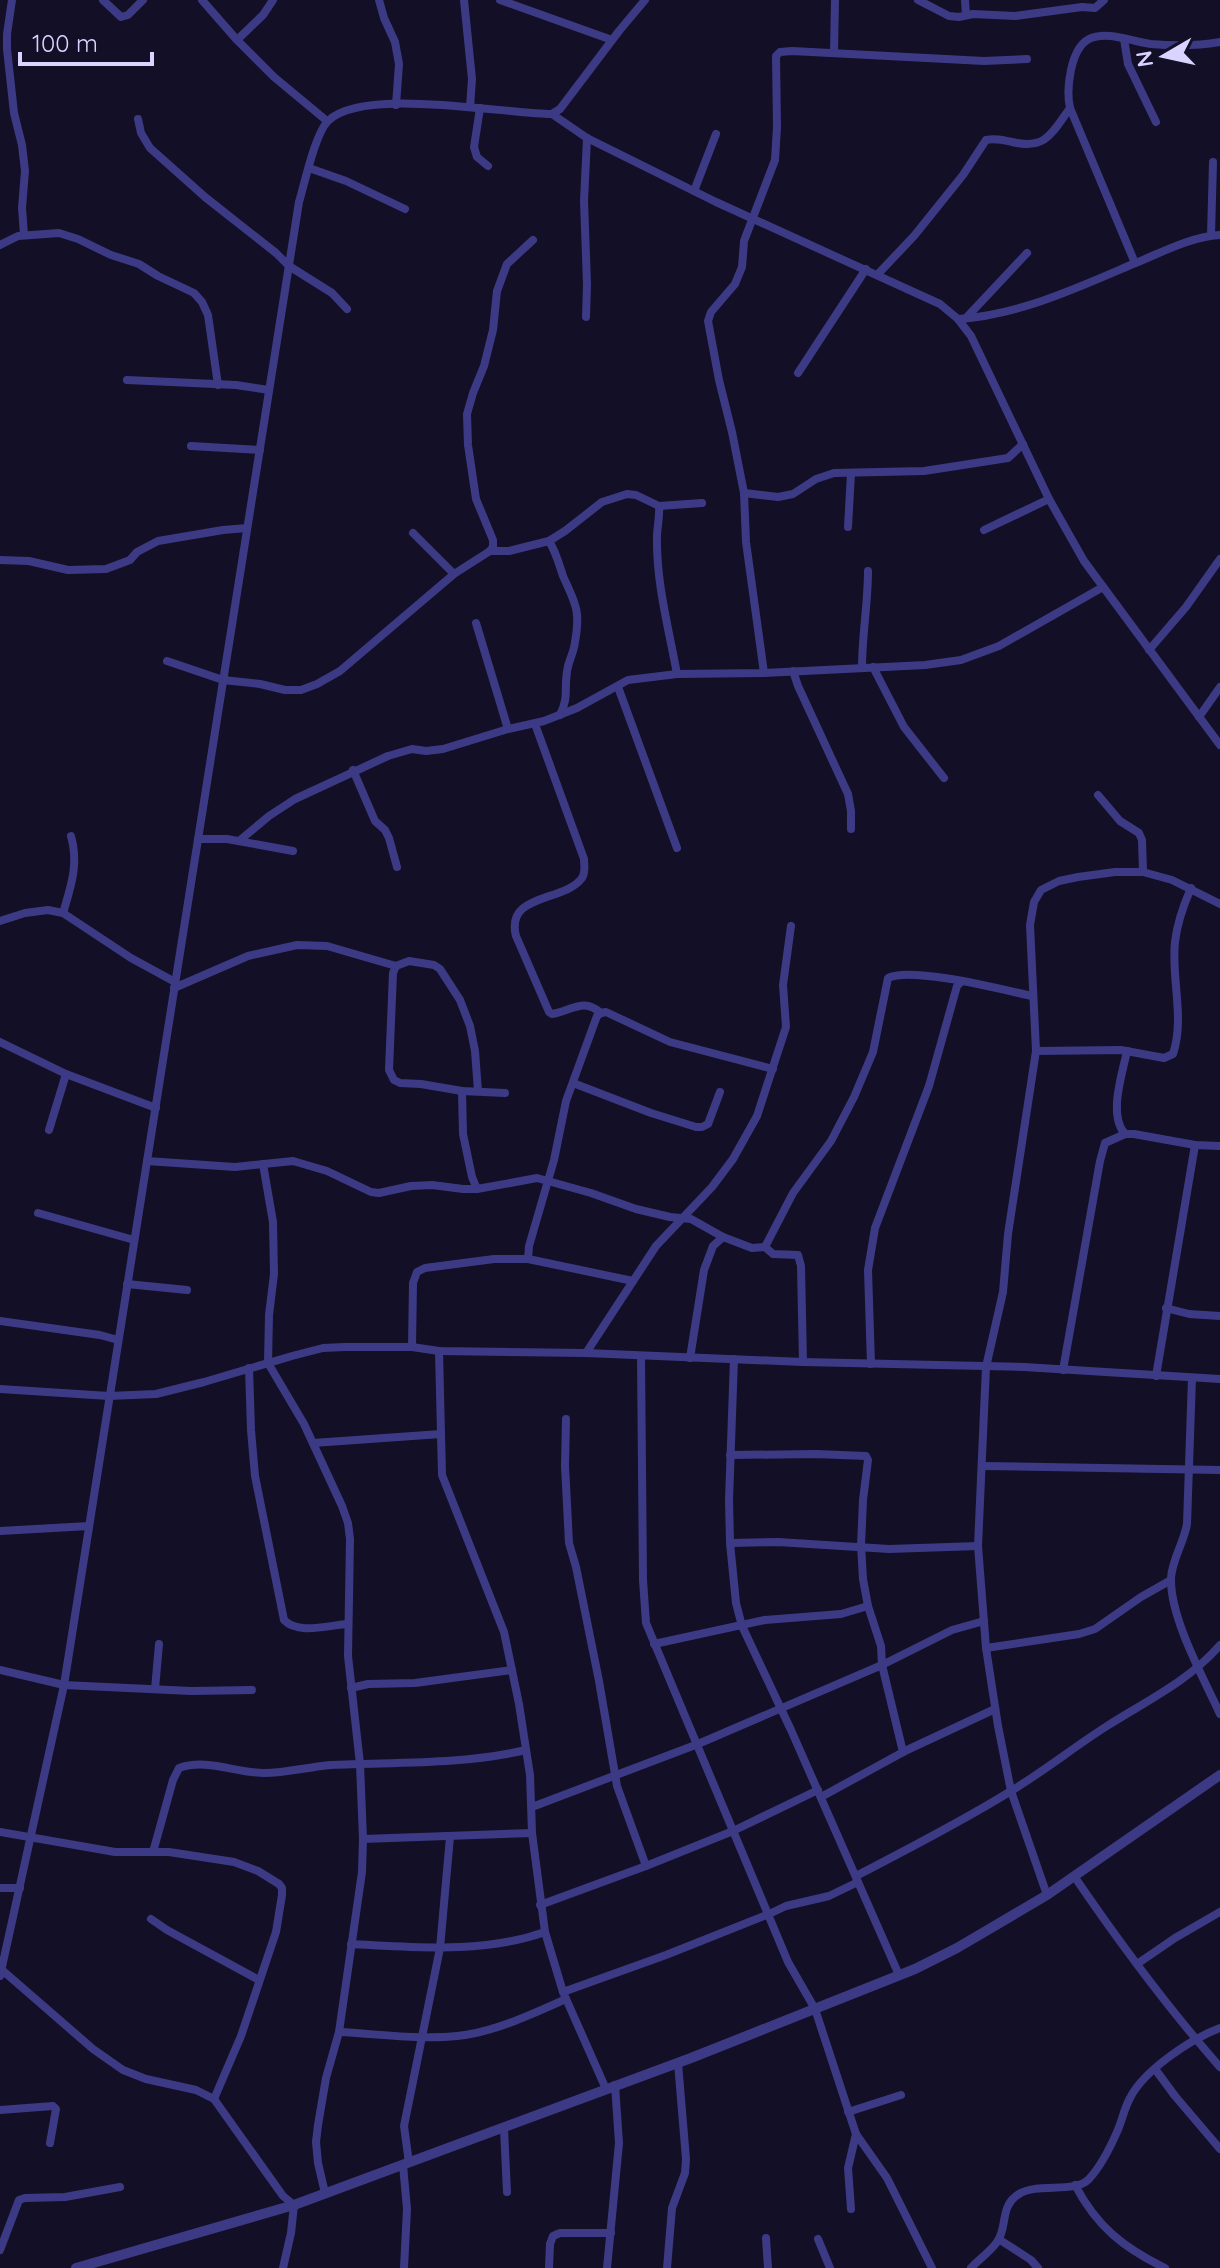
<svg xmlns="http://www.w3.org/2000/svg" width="1220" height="2268" font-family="Quicksand,sans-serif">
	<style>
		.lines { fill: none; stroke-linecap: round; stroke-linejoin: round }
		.minor { stroke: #3d3a85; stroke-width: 8 }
		.tertiary { stroke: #3d3a85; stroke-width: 10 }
	</style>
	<rect width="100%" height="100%" fill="#130f26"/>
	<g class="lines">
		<!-- minor -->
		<g class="minor">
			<path d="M12,0l-5,34v15l7,64 8,32 3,26 -3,37 2,27"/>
			<path d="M103,0l18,17 7,-2 15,-15"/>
			<path d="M202,0l35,40 37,37 53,44"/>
			<path d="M379,0l5,18 11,24 4,22 -3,41"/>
			<path d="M464,0l8,79 -2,28"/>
			<path d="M500,0l112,40"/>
			<path d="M918,0l31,16 10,1 14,-3 42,2 67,-9 13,1 9,-8"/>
			<path d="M965,0l1,15"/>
			<path d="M1124,39l4,25 28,58"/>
			<path d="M237,40l26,-25 10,-15"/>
			<path d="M834,52l1,-52"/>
			<path d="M480,108l-6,39 3,10 11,9"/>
			<path d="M552,114l35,24 129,64 224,102 18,15 13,17 78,163 35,62 136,184"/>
			<path d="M138,119l3,14 9,15 55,49 71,56 13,13 43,27 15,16"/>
			<path d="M309,168l37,13 59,28"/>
			<path d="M694,191l22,-57"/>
			<path d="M1211,235l2,-73"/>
			<path d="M0,245l18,-9 41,-3 19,6 33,16 28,9 19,12 36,17 8,9 6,13 10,70"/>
			<path d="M1135,263l-65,-155c-4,-18 0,-59 19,-69 18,-9 44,3 62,5 23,2 46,2 69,-2"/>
			<path d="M878,274l36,-38 49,-61 23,-35c9,-2 17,0 26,2 34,8 40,-9 58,-34"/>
			<path d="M586,317l1,-33 -3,-83 3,-63"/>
			<path d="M966,318l61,-65"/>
			<path d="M958,319c61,-4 119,-31 175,-55 28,-11 56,-27 87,-29"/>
			<path d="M798,373l68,-104"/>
			<path d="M127,380l109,5 33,5"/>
			<path d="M191,446l69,4"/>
			<path d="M744,493l34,4 15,-3 23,-15 18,-6 90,-2 84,-13 15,-14"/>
			<path d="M659,506c1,11 -2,21 -2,31 -1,45 12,93 20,137"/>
			<path d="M848,527l3,-54"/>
			<path d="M984,530l65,-31"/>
			<path d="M413,533l41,41"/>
			<path d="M549,541c7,11 10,23 14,35 12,27 18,34 12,66 -1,11 -7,19 -8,30 -3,18 2,25 -7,43"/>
			<path d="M490,551l3,-4v-7l-17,-41 -8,-54 -1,-31 6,-21 11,-27 9,-36 4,-39 10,-27 26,-24"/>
			<path d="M0,560l29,1 39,9 38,-1 24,-9 7,-8 21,-11 65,-11 24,-2"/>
			<path d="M476,623l32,106"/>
			<path d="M1149,650l37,-43 34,-48"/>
			<path d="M167,661l56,19 37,4 25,6h16l16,-6 23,-13 114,-97 36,-23h19l40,-10 16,-10 37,-29 25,-8 9,1 23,11 43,-3"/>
			<path d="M873,667l31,60 40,51"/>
			<path d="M862,668c0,-33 6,-65 6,-97"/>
			<path d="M793,671l5,15 50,108 3,17v18"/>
			<path d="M764,673l-18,-131 -2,-49 -12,-61 -13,-52 -11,-59 3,-9 24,-28 7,-17 2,-26 31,-81 2,-33 -1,-71 4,-4 12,-1 192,10 43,-2"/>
			<path d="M618,687l59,161"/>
			<path d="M1199,717l21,-30"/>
			<path d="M535,724l49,135c0,6 2,13 -2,19 -17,24 -77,15 -66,58l33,76 3,2c20,-3 31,-17 49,-1l5,-1 64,30 103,27"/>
			<path d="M353,770l22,51 10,9 4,8 8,29"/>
			<path d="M1098,795l22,26 19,12 3,7 1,32"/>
			<path d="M198,839h29l66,12"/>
			<path d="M239,841l30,-25 26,-17 93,-43 24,-7 14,2 17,-2 65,-20 36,-8 33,-13 51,-28 49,-6 87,-1 161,-8 36,-5 38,-14 104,-59"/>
			<path d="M63,913c8,-27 16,-49 8,-77"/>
			<path d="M0,921l25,-8 23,-3 15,3 68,45 44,24"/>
			<path d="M396,966l-3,7 -4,97 5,10 6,3 21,1 41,7 43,2"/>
			<path d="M174,988l74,-32 49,-11 30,1 69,20 13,-5 25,4 6,4 20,31 10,26 5,25 3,40"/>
			<path d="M0,1042l66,32 90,34"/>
			<path d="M1036,1051l85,-1 43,8 9,-4c12,-36 -2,-76 2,-112 2,-18 9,-38 16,-54"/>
			<path d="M573,1083l78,30 45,14h6l6,-3 12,-32"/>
			<path d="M462,1091l1,43 9,43 5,12"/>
			<path d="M49,1130l17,-56"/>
			<path d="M1125,1134c-17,-19 -3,-59 2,-83"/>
			<path d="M147,1161l88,6 58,-6 34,10 44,21 8,1 32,-7 21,-1 31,4h14l60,-11 54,15 45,16 34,8 21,2 32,18 29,11 13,-1 8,7 25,1 3,11 2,96"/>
			<path d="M263,1164l10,58 1,52 -5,41 -1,48 36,61 38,82 6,17 2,16 -2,117 12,108 3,75 -1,33 -23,160 -13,46 -8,47 -2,17 2,21 7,30"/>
			<path d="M38,1213l96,27"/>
			<path d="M765,1247l28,-54 38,-52 23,-44 19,-45 15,-74c23,-12 116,12 144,18"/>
			<path d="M528,1259l1,-13 25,-86 12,-59 31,-85 4,-3"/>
			<path d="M127,1284l60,6"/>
			<path d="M1166,1308l23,6 31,2"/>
			<path d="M0,1321l100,14 18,5"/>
			<path d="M412,1347l1,-64 4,-11 8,-4 69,-9h34l105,22"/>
			<path d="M439,1351l3,124 62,157 15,72 11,71 2,58 13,99 18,60 43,97"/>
			<path d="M586,1353l70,-107 56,-59 21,-28 24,-43 29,-89 -3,-42 8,-59"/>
			<path d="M641,1356l2,224 3,43 142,339 27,47 41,125 31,44 45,90"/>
			<path d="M690,1358l14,-88 9,-24 10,-9"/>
			<path d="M734,1359l-5,141 1,43 6,60 6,23 49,104 108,245"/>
			<path d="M871,1364l-3,-94 7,-42 54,-142 28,-100 4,-4"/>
			<path d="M249,1368l2,62 4,46 29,144c14,15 45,5 64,4"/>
			<path d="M1063,1370l37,-209 5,-18 20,-9h9l61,11 25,1"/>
			<path d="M1156,1376l39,-231"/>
			<path d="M1192,1378l-5,146c-3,18 -15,36 -16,54 -1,40 32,99 49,136"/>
			<path d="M0,1389l109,7 47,-2 48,-12 88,-26 31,-8 22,-1h67l27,4 147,2 217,9 221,5 196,12"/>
			<path d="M566,1419l-1,47 4,77 7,24 23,114 18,105 29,80"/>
			<path d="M313,1443l128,-9"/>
			<path d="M730,1455l86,-1 50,2 2,4 -5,40 -2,45 2,34 5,27 13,40 1,19 21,87"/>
			<path d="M982,1466l238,4"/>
			<path d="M0,1531l89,-5"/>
			<path d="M730,1543l48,-1 111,7 89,-3"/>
			<path d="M654,1644l111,-24 76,-6 27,-8"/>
			<path d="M986,1648l93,-14 16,-5 46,-32 30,-17"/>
			<path d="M0,1670l64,15 127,6 61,-1"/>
			<path d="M351,1688l17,-4 47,-1 97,-13"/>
			<path d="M155,1689l4,-45"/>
			<path d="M821,1797l86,-47 88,-41"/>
			<path d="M532,1807l166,-63 184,-79 70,-35 32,-9"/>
			<path d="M0,1832l115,20h54l65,10 24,9 21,13 3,4v7l-6,37 -35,104 -27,63"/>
			<path d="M363,1839l169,-6"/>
			<path d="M153,1852l20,-72 6,-12c28,-10 57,5 85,5 22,0 44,-6 67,-8 66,-3 130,0 195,-15"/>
			<path d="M856,1876c52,-27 105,-54 155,-85 33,-20 63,-44 96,-65 39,-25 82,-45 113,-81"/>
			<path d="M1074,1876c45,66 93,131 146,191"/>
			<path d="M0,1888h20"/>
			<path d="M1047,1895l-36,-104 -13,-65 -12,-78 -8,-102 8,-179 17,-75 5,-58 28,-183 -6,-126 4,-23 7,-12 18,-9 19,-4 37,-5h28l29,8 48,24"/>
			<path d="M540,1905l106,-39 87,-35 85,-41"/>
			<path d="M151,1919l16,11 92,50"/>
			<path d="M351,1944c64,3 132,10 194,-12"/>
			<path d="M1137,1964l38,-26 45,-26"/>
			<path d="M2,1970l91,79 30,21 23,9 50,11 18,9 69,97 11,9 -3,28 -8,35"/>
			<path d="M0,1976l64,-291 235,-1483c6,-20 16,-68 29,-81 34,-35 176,-7 224,-7l8,-5 59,-78 26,-31"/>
			<path d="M563,1992l103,-37 103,-41 17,-8 43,-10 29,-14"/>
			<path d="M339,2032c41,2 86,9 126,3 33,-5 70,-22 101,-36"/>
			<path d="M1155,2069l20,27 45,53"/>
			<path d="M0,2110l53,-4 3,3 -6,34"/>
			<path d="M848,2112l53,-17"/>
			<path d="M504,2129l3,63"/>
			<path d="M409,2163l-5,-37 36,-178 10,-111"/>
			<path d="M403,2165l4,44 -3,59"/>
			<path d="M1075,2185c22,42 49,63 90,83"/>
			<path d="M851,2209l-3,-41 8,-34"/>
			<path d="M766,2238l2,30"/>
			<path d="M818,2239l12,29"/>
			<path d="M1000,2240l31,20 7,8"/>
			<path d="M0,2250l19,-50 6,-2 40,-1 55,-10"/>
			<path d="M549,2268l1,-24 3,-8 7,-3h51"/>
			<path d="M607,2268l12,-125 -4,-58"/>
			<path d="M667,2268l5,-60 13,-35 1,-14 -8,-96"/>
			<path d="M971,2268c8,-9 19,-16 26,-26 11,-14 2,-36 22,-48 19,-12 56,0 70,-15 12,-13 21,-31 28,-47 5,-11 7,-23 13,-34 14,-28 61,-59 90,-70"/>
		</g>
		<!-- tertiary -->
		<path class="tertiary" d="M76,2268l218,-63 397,-147 224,-89 42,-21 90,-53 173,-120"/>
	</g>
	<!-- north arrow -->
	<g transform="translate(1164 56) rotate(261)" stroke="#130f26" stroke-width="6" paint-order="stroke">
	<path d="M0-6L14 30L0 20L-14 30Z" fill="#d9d4ff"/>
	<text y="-12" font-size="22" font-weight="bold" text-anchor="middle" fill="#d9d4ff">N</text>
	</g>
	<!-- scale -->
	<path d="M20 52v12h132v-12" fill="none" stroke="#d9d4ff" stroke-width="4"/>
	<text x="32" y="52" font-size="24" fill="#d9d4ff" stroke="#130f26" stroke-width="6" paint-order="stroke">100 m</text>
</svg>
